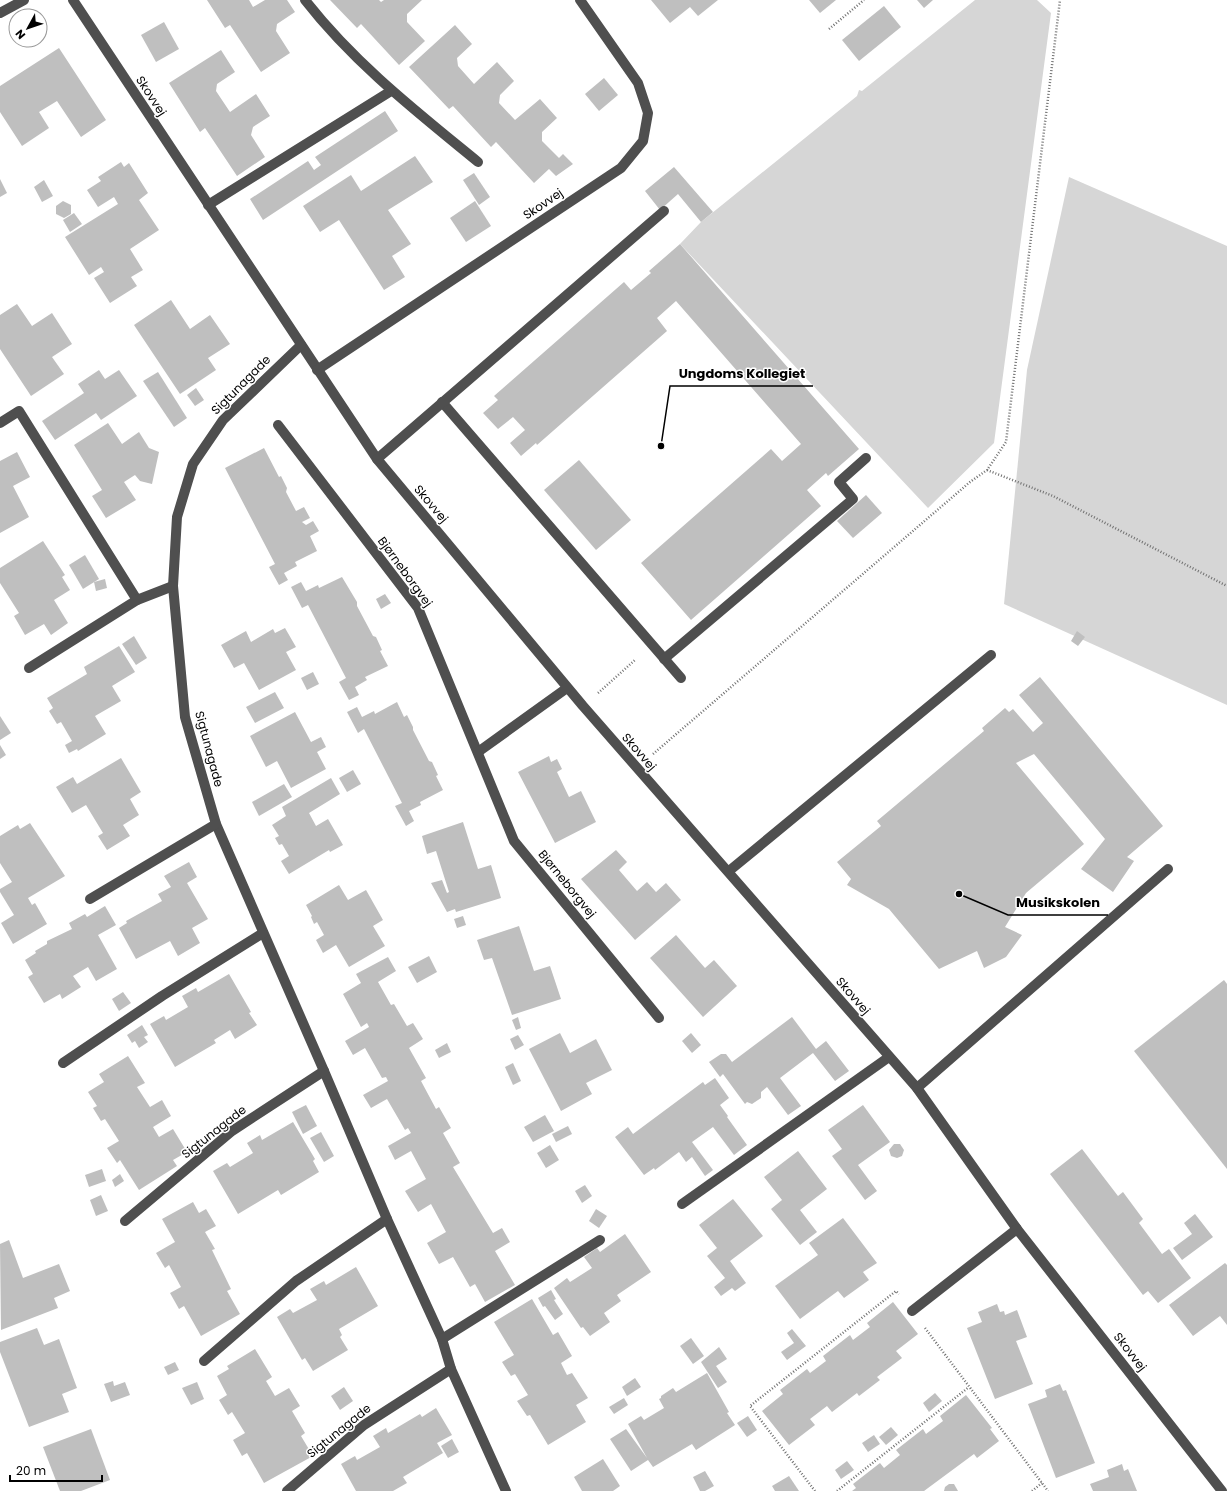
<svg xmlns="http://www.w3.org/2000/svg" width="1227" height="1491" font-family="Poppins,sans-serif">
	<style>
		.green { fill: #d6d6d6 }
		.building { fill: #bfbfbf }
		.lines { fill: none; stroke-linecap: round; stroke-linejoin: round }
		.path { stroke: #717171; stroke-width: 2.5; stroke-dasharray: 1 2; stroke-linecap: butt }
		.minor { stroke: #4f4f4f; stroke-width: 10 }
		.labels { text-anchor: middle; stroke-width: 3; stroke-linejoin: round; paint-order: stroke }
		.street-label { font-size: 12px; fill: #000; stroke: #fff }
		.leader { fill: none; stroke: #000; stroke-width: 1.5 }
		.callout-dot { fill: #000; stroke: #fff; stroke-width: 1.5 }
		.callout-label { font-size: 13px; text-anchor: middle; font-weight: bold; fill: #000; stroke: #fff; stroke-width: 3; stroke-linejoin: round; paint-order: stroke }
	</style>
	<rect width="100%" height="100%" fill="#fff"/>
	<!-- green -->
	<g class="green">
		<path d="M975,0h62l14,13 -57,430 -66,65 -248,-264 21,-22 156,-126 2,-6 3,1z"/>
		<path d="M1069,177l158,69v459l-223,-101 23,-234z"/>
	</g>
	<!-- building -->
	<g class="building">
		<path d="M207,0h42l4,7 12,-7h22l8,12 -18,12 -1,7 14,22 -29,19 -31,-47 -5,3z"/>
		<path d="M330,0h49l2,2 3,-2h38l-15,14v8l18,19 -26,24 -38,-41 -4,4z"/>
		<path d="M651,0h67l-20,16 -8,-9 -20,16z"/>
		<path d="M809,0h27l-16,13z"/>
		<path d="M917,0h16l-9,8z"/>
		<path d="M884,6l17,21 -42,34 -17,-21z"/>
		<path d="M164,22l15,27 -23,13 -15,-27z"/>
		<path d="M455,25l17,19 -15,14 1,8 16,18 23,-22 17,19 -14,14 -1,8 16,17 25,-21 17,19 -15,14v9l17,17 4,-4 10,10 -17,12 -7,-7 -15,14 -38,-41 -5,5 -38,-41 -4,3 -40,-42z"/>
		<path d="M59,48l47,72 -25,17 -24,-36 -18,11 10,16 -27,18 -22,-34v-26z"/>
		<path d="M221,50l14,22 -18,12 -1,7 14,21 26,-18 14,22 -17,11 -2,8 14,22 -28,19 -32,-48 -5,4 -31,-49z"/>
		<path d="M604,78l14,17 -19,16 -14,-17z"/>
		<path d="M385,111l13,20 -135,89 -13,-21 58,-38 6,9 7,-5 -6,-8z"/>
		<path d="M415,156l18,26 -45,28 23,34 -19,12 13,21 -21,13 -45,-70 -19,12 -17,-26 48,-31 10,16z"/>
		<path d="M121,162l3,5 5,-4 19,30 -9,7 20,30 -29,19 13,21 -12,7 6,9 -27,17 -16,-25 10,-6 -3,-5 -12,8 -24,-38 53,-33 -4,-7 -16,10 -11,-17 14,-9 -3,-4z"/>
		<path d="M674,167l39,45 -12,10 -23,-28 -18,16 -15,-19z"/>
		<path d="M474,173l16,24 -11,8 -16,-25z"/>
		<path d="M0,179l7,14 -7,4z"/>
		<path d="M44,180l9,16 -11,6 -8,-15z"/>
		<path d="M63,201l8,4v9l-7,4 -8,-4v-8z"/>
		<path d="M475,201l16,25 -25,16 -16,-24z"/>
		<path d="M74,213l8,11 -12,8 -7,-12z"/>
		<path d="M680,244l179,205 -31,27 -2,-3 -19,17 14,16 -130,114 -50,-57 130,-114 11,12 19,-17 -125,-143 -19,17 10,13 -130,114 -1,-2 -15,13 -11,-13 15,-13 -12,-13 -15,12 -15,-16 15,-13 -4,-4 130,-114 7,8 20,-17 -2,-2z"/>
		<path d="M171,300l19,29 20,-14 20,29 -22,14 8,12 -36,24 -46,-69z"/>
		<path d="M17,304l15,22 20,-13 20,31 -20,13 12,17 -33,22 -31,-47v-34z"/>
		<path d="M99,370l6,9 14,-9 18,26 -36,24 -5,-7 -41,27 -13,-19 42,-28 -6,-9z"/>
		<path d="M158,372l29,46 -13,9 -31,-46z"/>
		<path d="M196,388l8,12 -9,6 -8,-11z"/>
		<path d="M108,423l14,21 17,-12 10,16 10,4 -7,32 -12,-3 -5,-6 -11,7 12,18 -30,18 -14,-22 10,-6 -28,-45z"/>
		<path d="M264,448l15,29 2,-1 6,12 -1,4 10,19 8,-4 6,11 -8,4 4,3 7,-4 6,10 -9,5 7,15 -22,11 2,4 -13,7 4,7 -9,5 -10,-18 6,-3 -50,-96z"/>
		<path d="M17,452l13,25 -17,9 16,31 -29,16v-72z"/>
		<path d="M579,460l52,60 -35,30 -52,-60z"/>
		<path d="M866,495l16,18 -29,25 -16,-17z"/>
		<path d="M43,541l22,34 -3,2 8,13 -16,10 14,23 -17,12 -7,-11 -19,11 -11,-19 5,-3 -19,-30v-15z"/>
		<path d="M85,555l14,24 -16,10 -14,-24z"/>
		<path d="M342,577l15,25v4l16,30 3,1 6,13 -2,1 8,15 -23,11 2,3 -12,7 4,8 -10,5 -10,-18 7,-4 -38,-73 -6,3 -11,-21 10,-5 5,9 12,-6 1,3z"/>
		<path d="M105,579l2,9 -11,3 -2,-9z"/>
		<path d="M385,594l6,9 -10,6 -5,-10z"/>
		<path d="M285,628l11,19 -10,5 10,18 -37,20 -15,-27 -10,5 -13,-23 25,-14 5,11 22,-13 2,4z"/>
		<path d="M1077,631l8,6 -7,9 -7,-5z"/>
		<path d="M134,636l13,22 -11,7 -14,-21z"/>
		<path d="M119,646l16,26 -23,14 9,15 -26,15 11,18 -28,17 -1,-2 -8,4 -4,-8 7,-4 -11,-19 -4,2 -8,-13 4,-3 -6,-10 40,-24 -3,-7z"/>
		<path d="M313,672l6,12 -12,6 -6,-12z"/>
		<path d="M1040,677l123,149 -36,31 7,4 -21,31 -32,-23 24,-30 -71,-85 -18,9 68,81 -58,49 -21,34 17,8 -16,22 -22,11 -7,-17 -38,18 -50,-60 -42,-24 4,-6 -14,-17 44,-36 -4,-5 107,-90 -2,-3 23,-20 4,4 4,-3 20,23 10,-9 -24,-28z"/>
		<path d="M275,692l9,16 -29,15 -9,-16z"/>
		<path d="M397,702l7,15 3,-2 6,12v3l16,31 3,1 6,13 -2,1 7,14 -23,12 1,3 -12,6 5,10 -8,5 -11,-20 7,-3 -38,-74 -6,4 -11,-21 10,-5 5,10 12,-6 1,3z"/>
		<path d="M295,712l16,30 10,-5 5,10 -9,5 9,17 -35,19 -14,-27 -11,6 -16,-31z"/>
		<path d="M0,716l11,17 -11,7z"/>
		<path d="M0,745l6,10 -6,4z"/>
		<path d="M549,756l2,6 6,-3 5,10 -5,3 12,25 12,-6 15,31 -41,21 -37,-71z"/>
		<path d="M121,758l20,34 -11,7 9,16 -16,10 7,11 -23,14 -9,-14 5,-3 -17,-28 -14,8 -16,-26 17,-10 4,7z"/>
		<path d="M353,770l8,14 -14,8 -8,-14z"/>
		<path d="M331,778l9,16 -31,19 7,13 12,-7 15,26 -13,7 -1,-2 -40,24 -8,-13 8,-5 -7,-12 -3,1 -4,-7 4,-2 -7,-11 14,-9 -4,-9z"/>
		<path d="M284,784l8,13 -33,19 -7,-14z"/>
		<path d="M463,822l15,47 13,-4 10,33 -45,14 -1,-3 -8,3 -16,-29 11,-3 5,13 2,-1 -13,-41 -9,3 -5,-18z"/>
		<path d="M30,823l35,53 -37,22 4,7 3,-2 12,21 -34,20 -12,-21 13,-8 -14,-23v-3l12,-7 -12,-19v-27l18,-11 2,4z"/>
		<path d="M616,850l11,12 -8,8 18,21 10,-9 9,10 10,-9 15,17 -46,40 -54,-61z"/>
		<path d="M189,862l8,15 -10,6 21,36 -16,9 8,15 -22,13 -8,-15 -34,18 -17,-31 8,-5 -1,-2 36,-20 -4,-7 13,-7 -7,-11z"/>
		<path d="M339,885l9,15 18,-10 17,30 -10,6 12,20 -36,21 -13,-22 -13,8 -7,-13 8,-5 -7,-13 -3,2 -3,-7 1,-1 -6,-11z"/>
		<path d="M105,906l11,19 -18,10 19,34 -21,12 -8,-14 -15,9 8,11 -19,12 -2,-5 -16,9 -16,-26 5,-3 -8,-14 11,-7 -1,-2 12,-7v-3l25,-12 -3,-6 16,-9 2,3z"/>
		<path d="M463,916l3,9 -9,3 -3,-9z"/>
		<path d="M519,926l15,45 16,-5 11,33 -49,16 -20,-57 -8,2 -7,-20z"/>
		<path d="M676,935l29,33 9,-8 23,26 -34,31 -53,-59z"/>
		<path d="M429,956l8,16 -20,11 -9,-16z"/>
		<path d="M388,957l8,14 -18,11 13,23 3,-1 13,22 6,-3 10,16 -14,9 17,30 -5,3 15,28 3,-2 12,21 -8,5 17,30 -7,4 40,66 9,-5 8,14 -15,9 20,34 -30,17 -10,-18 -5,3 -17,-30 -14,7 -12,-21 19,-11 -15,-28 -13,8 -13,-21 21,-12 -15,-28 -16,9 -7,-14 23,-13 -3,-5 -3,2 -18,-31 -16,9 -8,-13 25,-14 -2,-4 -4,1 -17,-30 -12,7 -8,-14 24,-14 -2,-4 -6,4 -18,-33 18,-11 -5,-9z"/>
		<path d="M229,974l22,38 -2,1 8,12 -22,14 -5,-9 -16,10 2,3 -41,24 -25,-43 14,-8 2,4 22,-13 -6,-11 14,-8 2,4z"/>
		<path d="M1224,980l3,4v185l-93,-118z"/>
		<path d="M123,992l8,11 -12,8 -7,-12z"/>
		<path d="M518,1017l3,11 -5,2 -4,-10z"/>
		<path d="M792,1017l24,32 10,-8 23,30 -14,10 -22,-28 -33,25 21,28 -13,9 -21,-28 -6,5v6l-9,6 -5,-2 -2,2 -22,-30 -3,3 -11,-15 12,-8h5l6,8z"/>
		<path d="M142,1025l6,10 -4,2 4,5 -9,6 -4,-7 -3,2 -5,-8z"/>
		<path d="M560,1033l10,20 26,-14 16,31 -26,13 6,11 -31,17 -32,-62z"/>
		<path d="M691,1033l10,12 -9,8 -10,-12z"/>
		<path d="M518,1035l6,10 -9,5 -5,-11z"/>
		<path d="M447,1043l4,9 -12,6 -4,-8z"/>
		<path d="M128,1056l17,27 -8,4 13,20 12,-7 9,16 -18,11 6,10 14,-8 14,23 -14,8 4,6 -38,24 -19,-30 -3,3 -10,-15 12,-7 -14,-22 -4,2 -8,-13 4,-2 -9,-14 16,-10 -5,-8z"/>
		<path d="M513,1063l8,18 -8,4 -8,-18z"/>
		<path d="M715,1078l14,20 -9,7 8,11 -1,1 20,28 -13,10 -21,-28 -21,15 21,28 -8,6 -13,-19 -6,5 -7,-10 -24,18 -1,-2 -10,7 -29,-38 13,-10 5,7 70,-52 2,3z"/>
		<path d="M306,1105l11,21 -14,8 -11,-22z"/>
		<path d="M863,1105l27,37 -32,23 19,26 -12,9 -33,-44 10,-7 -14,-19z"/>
		<path d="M545,1115l9,16 -21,11 -9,-15z"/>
		<path d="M293,1122l22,37 -2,2 6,11 -38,23 -3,-5 -40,24 -25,-43 14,-8 3,4 23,-14 -6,-10 13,-8 2,5z"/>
		<path d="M568,1126l4,8 -16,8 -4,-8z"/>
		<path d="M321,1132l13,24 -10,6 -14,-24z"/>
		<path d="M894,1144h6l4,6 -2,6 -5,2 -6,-2 -2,-6z"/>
		<path d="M550,1145l9,15 -13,8 -9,-15z"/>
		<path d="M1082,1149l36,47 5,-4 20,27 -4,4 23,31 7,-5 22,29 -33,25 -10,-12 -5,4 -93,-121z"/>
		<path d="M798,1151l29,38 -27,21 17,22 -17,13 -29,-36 11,-9 -18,-23z"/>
		<path d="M102,1169l4,12 -17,6 -4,-12z"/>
		<path d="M120,1174l4,7 -9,6 -3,-7z"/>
		<path d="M585,1185l7,11 -10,7 -7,-12z"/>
		<path d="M101,1195l7,16 -12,5 -6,-16z"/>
		<path d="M733,1199l30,37 -33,25 16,22 -11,8 -3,-3 -11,8 -7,-9 11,-9 -18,-22 10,-8 -18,-23z"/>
		<path d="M193,1202l6,11 7,-4 10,17 -11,6 10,17 -3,1 19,39 -4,2 13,23 -39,22 -17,-30 -5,3 -9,-16 11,-6 -12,-22 -4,3 -9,-15 19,-11 -13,-23z"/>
		<path d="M596,1209l11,7 -8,12 -10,-7z"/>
		<path d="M1195,1214l18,23 -31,23 -9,-12 19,-14 -8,-11z"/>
		<path d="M843,1218l34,45 -14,9 6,8 -25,18 -6,-7 -38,28 -25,-33 43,-31 -9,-12z"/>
		<path d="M625,1234l26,38 -34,23 4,6 -17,12 6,9 -20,14 -7,-9 -2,1 -27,-40 13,-10 3,4 22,-14 -8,-11 13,-9 3,4z"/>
		<path d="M9,1240l14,38 36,-14 11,27 -16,7 4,10 -57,22 -1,-86z"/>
		<path d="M1225,1263l2,2v60l-7,-9 -27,20 -24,-31z"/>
		<path d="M356,1267l22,39 -39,23 3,6 -2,2 8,13 -35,21 -8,-13 -3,2 -25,-43 13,-8 3,4 24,-13 -7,-11 14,-8 2,4z"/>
		<path d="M551,1290l5,9 -2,1 9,14 -8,6 -10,-14 -2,1 -5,-9z"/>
		<path d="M532,1299l21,36 5,-3 14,24 -11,7 6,12 5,-2 16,25 -12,7 10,17 -38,23 -18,-30 -3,1 -10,-15 11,-6 -13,-21 -4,2 -9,-14 12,-7 -20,-33z"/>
		<path d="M893,1302l25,32 -22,17 6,7 -25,19 3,3 -21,16 -2,-3 -25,19 -5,-6 -17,13 5,6 -26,20 -27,-34 21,-17 -3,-4 27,-21 3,4 16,-12 -3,-5 27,-21 3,5 17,-13 -3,-4z"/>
		<path d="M997,1304l3,8 4,-1 1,4 12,-5 10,27 -11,4 17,43 -38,15 -28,-71 15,-6 -4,-10z"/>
		<path d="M37,1328l7,17 15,-6 18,49 -15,6 7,18 -40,15 -29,-75v-10z"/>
		<path d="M792,1329l14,17 -19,14 -6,-8 13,-9 -7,-10z"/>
		<path d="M691,1338l13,18 -11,8 -13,-18z"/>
		<path d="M719,1347l8,12 -11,7 11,16 -9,6 -17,-26z"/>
		<path d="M255,1349l17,28 -6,4 9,15 14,-8 11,18 -8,5 13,22 -4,3 12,20 -49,27 -17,-30 -5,3 -9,-16 12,-7 -13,-21 -4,3 -9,-15 8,-5 -10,-19 12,-7 -2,-3z"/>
		<path d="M175,1362l4,8 -11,5 -4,-8z"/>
		<path d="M707,1373l22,39 -2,1 8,12 -39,25 -4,-6 -39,23 -5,-7 -17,11 -21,-32 16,-10 21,29 -19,-34 13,-8 3,4 20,-12 -5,-9 2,-1v-2l12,-8 3,4z"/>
		<path d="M635,1378l6,9 -14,9 -5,-9z"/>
		<path d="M113,1381l1,5 11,-4 5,13 -19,7 -7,-18z"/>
		<path d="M197,1382l7,17 -13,6 -9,-17z"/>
		<path d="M1060,1384l3,7 3,-1 29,73 -39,15 -28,-74 19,-7 -2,-7z"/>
		<path d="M344,1387l9,14 -13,9 -9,-14z"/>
		<path d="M935,1393l7,8 -13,11 -6,-9z"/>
		<path d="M966,1395l26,33 -2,1 9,12 -22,17 -3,-4 -50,37h-72l4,-3 -3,-4 27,-21 4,5 16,-13 -4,-5 27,-21 3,5 17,-13 -3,-5z"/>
		<path d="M624,1398l4,7 -14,9 -5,-7z"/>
		<path d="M436,1408l16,27 -15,8 6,10 -40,24 4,6 -14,8h-37l-15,-27 14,-8 2,4 23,-13 -7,-11 13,-8 2,5 32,-19 2,3z"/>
		<path d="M748,1416l9,14 -10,7 -10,-14z"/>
		<path d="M891,1427l7,8 -12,10 -7,-8z"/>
		<path d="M91,1429l19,51 -29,11h-21l-17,-44z"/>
		<path d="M874,1435l6,9 -12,8 -6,-9z"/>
		<path d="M452,1439l7,13 -11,6 -7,-12z"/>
		<path d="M603,1459l17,27 -7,5h-31l-8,-14z"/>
		<path d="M847,1461l7,9 -13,9 -6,-9z"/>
		<path d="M1122,1464l2,7 4,-2 9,22h-44l-3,-7 19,-7 -2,-7z"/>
		<path d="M705,1471l9,15 -9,5h-5l-7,-14z"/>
		<path d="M789,1476l10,15h-24l-3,-5z"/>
		<path d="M949,1484h5l4,7h-14l1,-4z"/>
	</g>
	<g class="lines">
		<!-- path -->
		<g class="path">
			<path d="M829,29l35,-29"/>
			<path d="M987,470l66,26 174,90"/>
			<path d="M598,693l38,-34"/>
			<path d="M653,754l317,-272 17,-12 19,-28 54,-442"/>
			<path d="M925,1328l123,163"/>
			<path d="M815,1491l-65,-85 146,-115 3,3"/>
			<path d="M837,1491l132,-104"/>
			<path d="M1032,1491l10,-8"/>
		</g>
		<!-- minor -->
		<g class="minor">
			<path d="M73,0l304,459 206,247 334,382 100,141 205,262"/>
			<path d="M305,0c49,63 112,112 173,162"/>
			<path d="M0,13l24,-13"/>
			<path d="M208,205l183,-114"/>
			<path d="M301,345l-78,75 -30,44 -16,53 -4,69 12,131 31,107 108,247 63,148 55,120 9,30 55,122"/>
			<path d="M317,370l304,-202 22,-27 5,-28 -10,-30 -58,-83"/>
			<path d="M442,402l239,276"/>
			<path d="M0,423l19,-12 118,189"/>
			<path d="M278,425l140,183 96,233 145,177"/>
			<path d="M377,459l287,-248"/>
			<path d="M664,659l189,-160 -14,-17 27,-24"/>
			<path d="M29,668l108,-68 36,-14"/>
			<path d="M478,752l89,-64"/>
			<path d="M729,871l262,-216"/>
			<path d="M90,899l126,-75"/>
			<path d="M63,1063l99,-67 101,-63"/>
			<path d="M917,1088l251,-219"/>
			<path d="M682,1204l207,-147"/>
			<path d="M125,1221l107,-90 92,-60"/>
			<path d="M912,1311l105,-82"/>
			<path d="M442,1339l158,-99"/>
			<path d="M204,1361l92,-80 91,-62"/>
			<path d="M287,1491l77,-66 87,-56"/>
		</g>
	</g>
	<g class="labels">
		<!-- street labels -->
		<g class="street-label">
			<text transform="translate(151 96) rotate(57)" y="4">Skovvej</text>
			<text transform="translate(543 204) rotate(-34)" y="4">Skovvej</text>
			<text transform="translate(241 385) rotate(-45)" y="4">Sigtunagade</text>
			<text transform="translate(431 504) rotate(50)" y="4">Skovvej</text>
			<text transform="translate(405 572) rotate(54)" y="4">Bjørneborgvej</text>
			<text transform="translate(209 749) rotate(75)" y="4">Sigtunagade</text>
			<text transform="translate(639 752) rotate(49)" y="4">Skovvej</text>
			<text transform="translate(567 884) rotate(51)" y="4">Bjørneborgvej</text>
			<text transform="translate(853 996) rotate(49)" y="4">Skovvej</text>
			<text transform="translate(214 1132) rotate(-38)" y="4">Sigtunagade</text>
			<text transform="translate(1130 1352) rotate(52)" y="4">Skovvej</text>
			<text transform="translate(339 1431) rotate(-39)" y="4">Sigtunagade</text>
		</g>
	</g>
	<!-- callouts -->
	<path class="leader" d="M661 446L670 386H813M959 894L1008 915H1108"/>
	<g class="callout-dot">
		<circle cx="661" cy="446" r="4"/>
		<circle cx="959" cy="894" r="4"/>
	</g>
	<g class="callout-label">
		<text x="742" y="378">Ungdoms Kollegiet</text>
		<text x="1058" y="907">Musikskolen</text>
	</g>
	<!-- north arrow -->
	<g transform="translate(28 28) rotate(230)"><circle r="19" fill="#ffffff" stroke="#999999"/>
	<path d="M0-3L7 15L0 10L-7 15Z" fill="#000000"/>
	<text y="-6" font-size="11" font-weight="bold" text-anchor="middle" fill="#000000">N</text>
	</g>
	<!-- scale -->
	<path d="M10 1475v6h92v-6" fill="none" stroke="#000000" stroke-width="2"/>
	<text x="16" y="1475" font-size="12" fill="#000000" stroke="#ffffff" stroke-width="3" paint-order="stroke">20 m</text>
</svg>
